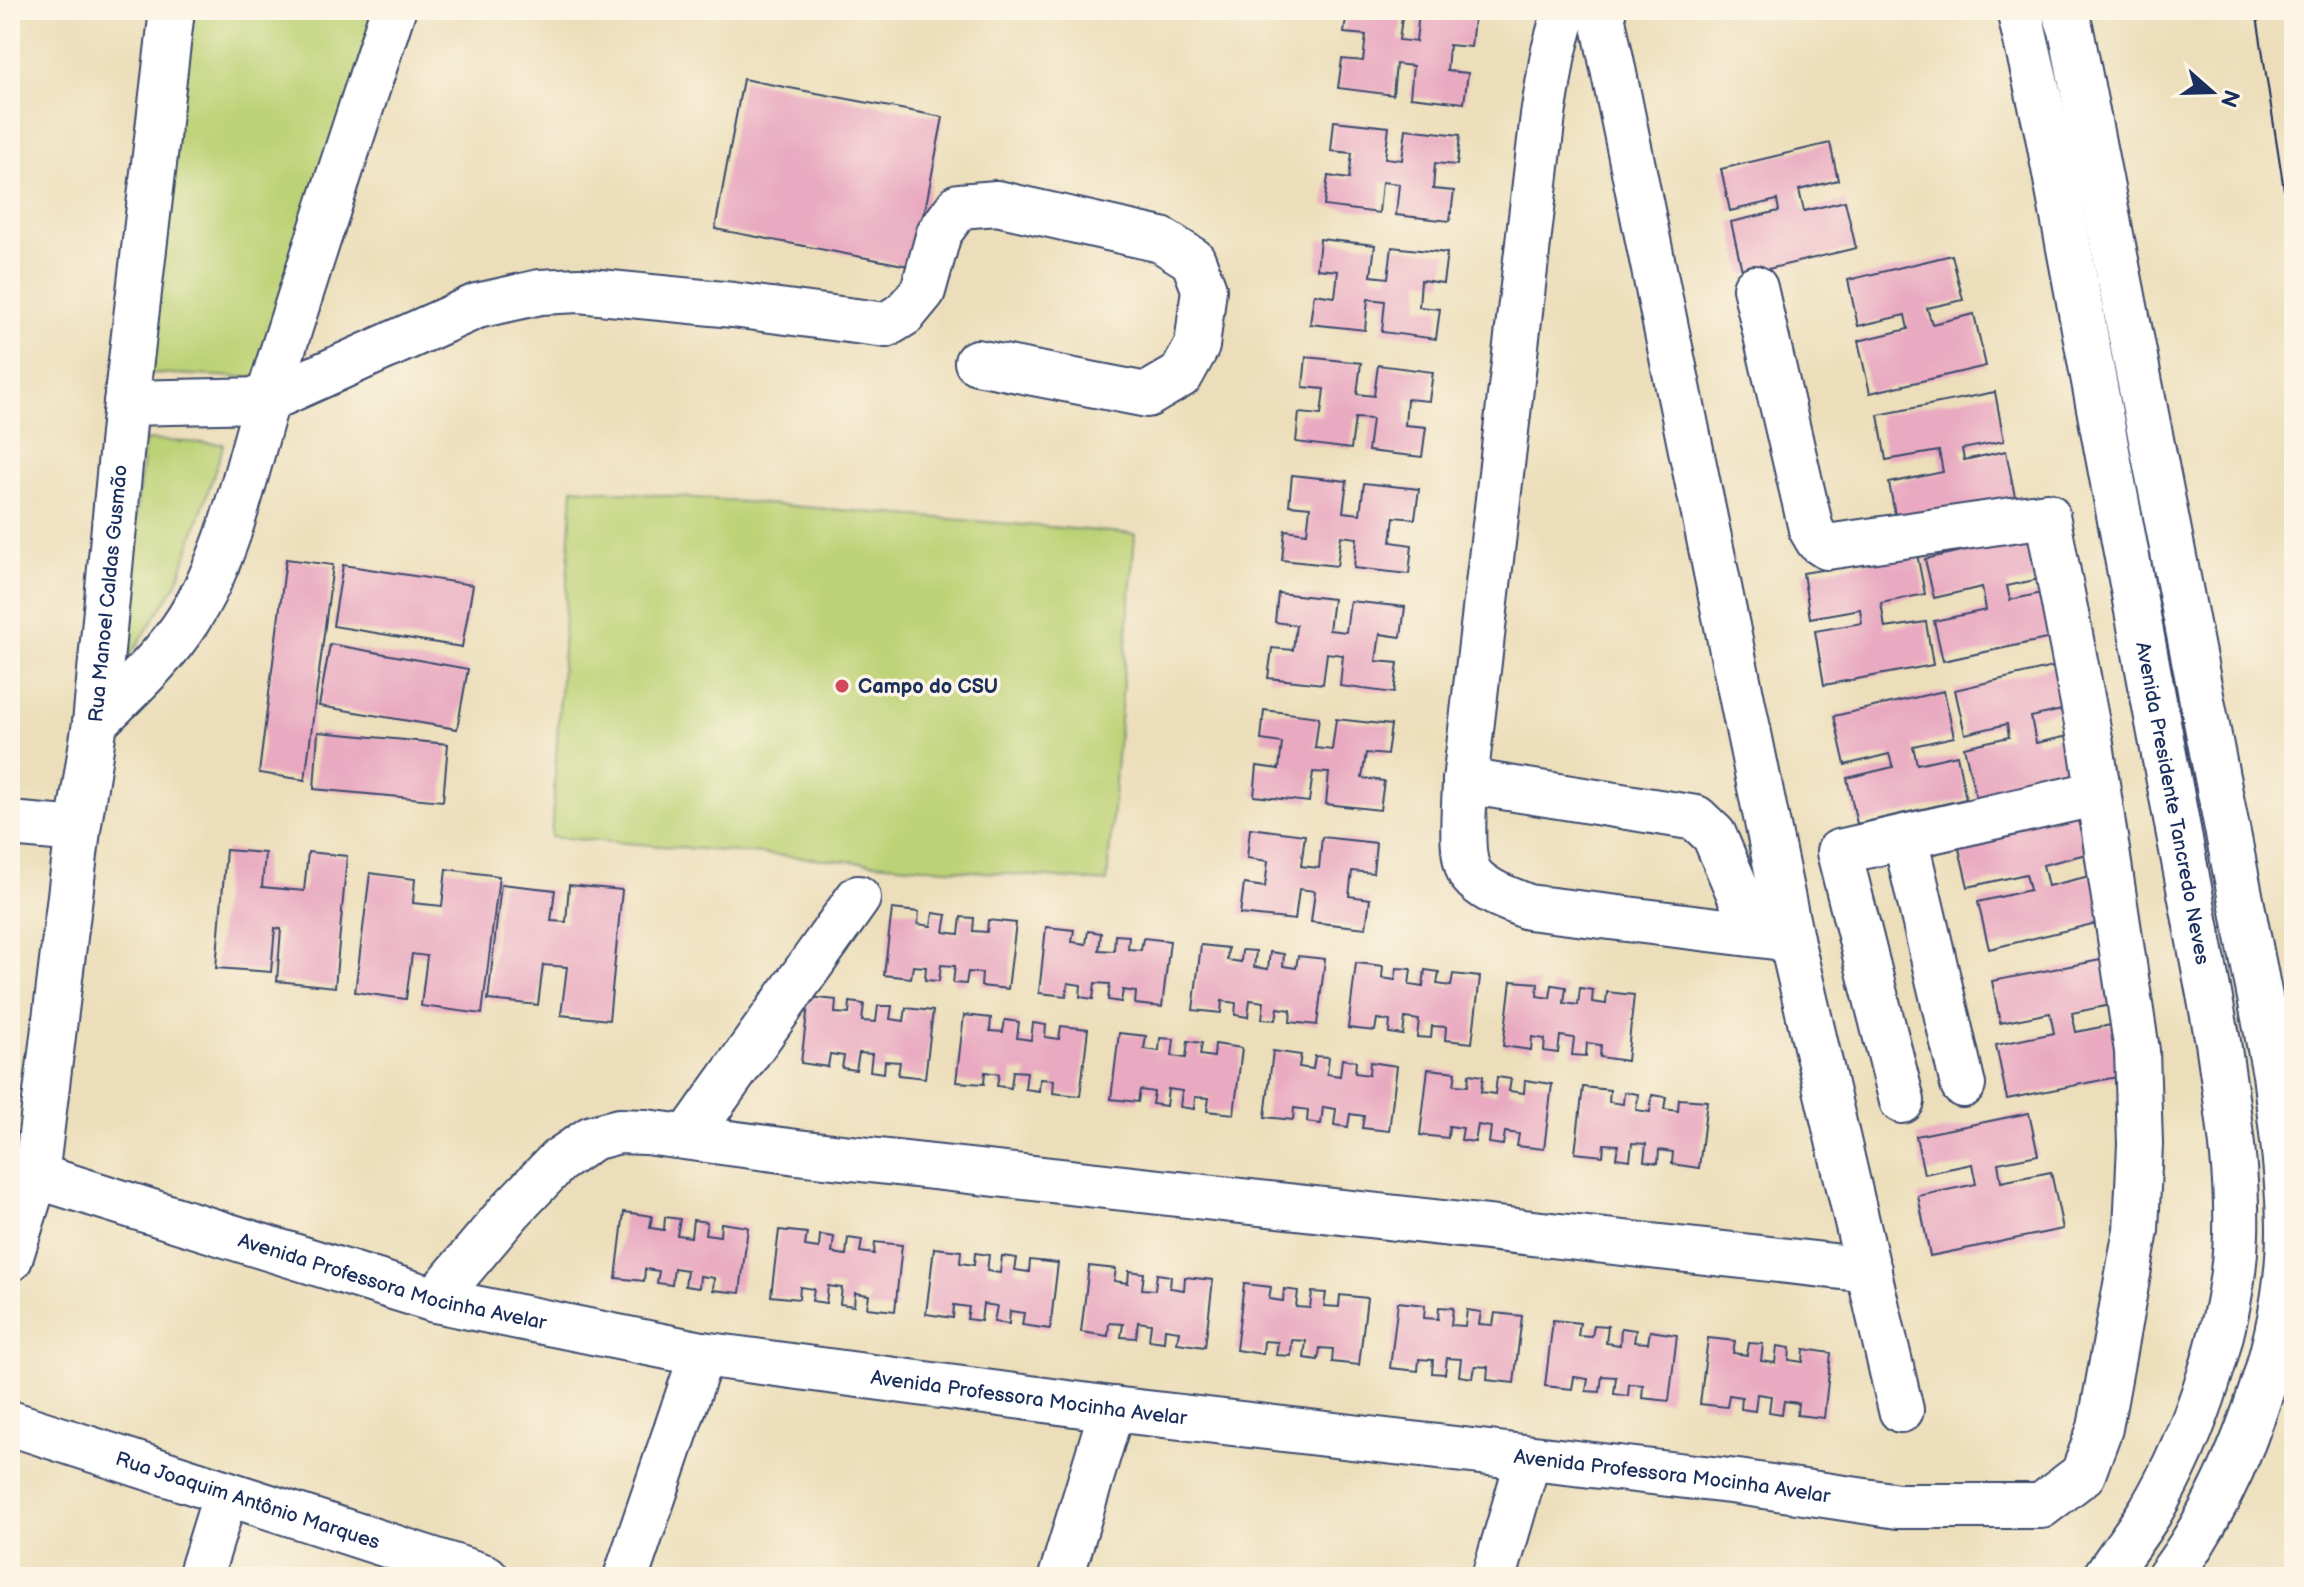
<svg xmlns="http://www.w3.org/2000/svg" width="2304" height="1587" font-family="'Balsamiq Sans',sans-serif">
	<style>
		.green { fill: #bdd276; stroke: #6c806a; stroke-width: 2 }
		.building { fill: #e9aac1 }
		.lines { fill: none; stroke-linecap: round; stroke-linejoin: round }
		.minor-casing { stroke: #3a496c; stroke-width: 48 }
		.major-casing { stroke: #3a496c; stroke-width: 48 }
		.minor { stroke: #fff; stroke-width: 44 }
		.major { stroke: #fff; stroke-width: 44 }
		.tram { stroke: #1b2f5e; stroke-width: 2 }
		.poi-dot { fill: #d1495b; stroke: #fcf5e5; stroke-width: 3 }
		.labels { text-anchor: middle; stroke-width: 7; stroke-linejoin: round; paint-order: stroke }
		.street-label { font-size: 20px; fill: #1b2f5e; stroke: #fcf5e5 }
		.poi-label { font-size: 20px; font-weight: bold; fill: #1b2f5e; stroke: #fcf5e5; text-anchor: start }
	</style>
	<rect width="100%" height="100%" fill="#fcf5e5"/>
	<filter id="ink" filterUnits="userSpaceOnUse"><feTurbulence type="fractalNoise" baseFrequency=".0125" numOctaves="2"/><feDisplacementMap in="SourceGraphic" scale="16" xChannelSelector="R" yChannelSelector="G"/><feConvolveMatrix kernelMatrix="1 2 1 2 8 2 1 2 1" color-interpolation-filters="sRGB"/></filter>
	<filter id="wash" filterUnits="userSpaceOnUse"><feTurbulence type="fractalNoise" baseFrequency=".006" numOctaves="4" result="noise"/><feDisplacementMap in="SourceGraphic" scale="32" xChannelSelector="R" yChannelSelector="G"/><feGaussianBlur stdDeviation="1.8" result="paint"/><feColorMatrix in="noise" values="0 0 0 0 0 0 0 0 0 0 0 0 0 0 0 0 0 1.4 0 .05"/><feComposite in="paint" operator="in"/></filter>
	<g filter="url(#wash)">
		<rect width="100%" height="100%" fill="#ecdeba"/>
		<!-- green -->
		<g class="green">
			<path d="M188,10h142l48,9 -118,359 -110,-5z"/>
			<path d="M145,440l79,4 -47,139 -60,93z"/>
			<path d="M573,488l562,46 -28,348 -556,-45z"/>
		</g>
		<g id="blocks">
			<!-- building -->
			<g class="building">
				<path d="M1347,10h56l-4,30 17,2 3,-31 55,7 -3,29 -22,-2 -2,26 21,2 -4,30 -54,-6 3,-31 -17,-2 -3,31 -55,-7 4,-29 21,2 3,-26 -22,-2z"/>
				<path d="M743,79l200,38 -29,150 -199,-38z"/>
				<path d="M1334,121l55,6 -4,31 17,2 4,-31 54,6 -3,30 -22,-2 -2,26 21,2 -4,30 -54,-6 3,-31 -17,-2 -3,31 -55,-7 4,-30 21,3 3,-26 -21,-2z"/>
				<path d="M1830,143l8,37 -39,10 5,21 41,-10 11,47 -113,27 -12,-53 48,-11 -2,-11 -47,11 -9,-42z"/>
				<path d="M1320,239l55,6 -4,31 17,2 4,-31 55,6 -4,30 -22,-3 -2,27 21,2 -4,30 -54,-7 3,-31 -17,-2 -3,31 -55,-6 4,-30 21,3 3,-26 -21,-2z"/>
				<path d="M1952,255l11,45 -36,8 5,16 42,-10 12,52 -116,27 -12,-52 50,-12 -3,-14 -47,11 -10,-46z"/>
				<path d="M1306,357l55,6 -4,31 17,2 4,-31 55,7 -4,29 -22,-2 -2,26 21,2 -4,30 -54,-6 4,-32 -17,-1 -4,31 -55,-7 3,-29 22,2 3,-26 -21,-2z"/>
				<path d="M1995,392l9,49 -42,8 2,11 42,-9 11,56 -119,23 -9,-47 54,-11 -4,-21 -53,9 -8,-45z"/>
				<path d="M1292,475l55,6 -4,31 17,2 4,-31 55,6 -4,30 -21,-2 -3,25 21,3 -3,29 -55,-6 3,-30 -16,-2 -4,30 -55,-6 3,-30 22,3 3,-26 -21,-2z"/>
				<path d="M2035,535l9,43 -37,8 3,14 41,-9 9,45 -117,25 -9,-40 52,-11 -4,-23 -48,11 -9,-39z"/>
				<path d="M1917,554l8,40 -44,9 4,25 41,-6 7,43 -109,20 -9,-54 47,-8 -2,-14 -50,9 -7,-45z"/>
				<path d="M286,559l47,6 -28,215 -46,-7z"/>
				<path d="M343,565l130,20 -11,62 -129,-21z"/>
				<path d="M1278,593l55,6 -4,31 17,2 4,-31 55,6 -4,30 -21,-3 -4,27 22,2 -4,30 -54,-7 3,-31 -16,-2 -4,31 -55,-6 4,-30 21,2 3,-25 -21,-3z"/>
				<path d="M330,644l138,25 -11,60 -138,-23z"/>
				<path d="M2065,664l10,43 -44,10 5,26 42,-9 11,46 -111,26 -14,-59 45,-10 -2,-13 -42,10 -10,-44z"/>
				<path d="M1944,691l10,46 -41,9 4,18 40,-9 9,44 -109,25 -10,-46 46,-11 -4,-13 -44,11 -11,-49z"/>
				<path d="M1264,710l55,7 -4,31 17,2 4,-31 55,6 -4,30 -21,-2 -4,25 22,3 -4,29 -54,-6 3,-31 -16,-1 -4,30 -55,-6 3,-30 22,3 3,-26 -21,-3z"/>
				<path d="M318,732l130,12 -5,57 -129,-12z"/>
				<path d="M2075,808l11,46 -43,11 5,21 46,-11 11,46 -116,28 -11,-47 52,-12 -4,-16 -58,13 -12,-51z"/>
				<path d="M1250,828l55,7 -4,31 18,2 3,-31 54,6 -3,30 -21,-2 -3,25 21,3 -4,29 -55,-6 4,-31 -16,-2 -4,31 -55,-6 4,-30 21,3 3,-26 -21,-3z"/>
				<path d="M226,850l39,3 -3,34 42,4 4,-39 39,4 -12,131 -58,-6 4,-52 -6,-1 -4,44 -55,-4z"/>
				<path d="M446,869l53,7 -17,138 -61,-8 6,-50 -15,-2 -6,45 -51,-7 15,-119 45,6 -2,24 29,3z"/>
				<path d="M501,884l54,6 -4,31 15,1 3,-37 53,5 -13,130 -48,-5 6,-48 -24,-2 -5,40 -50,-5z"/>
				<path d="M892,909l27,3 -1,12 13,2 2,-13 14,2 -3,17 15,2 2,-17 13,1 -1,13 14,1 1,-12 28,3 -8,66 -27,-3 1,-13 -14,-1 -2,12 -13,-1 2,-17 -14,-1 -2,16 -14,-1 1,-13 -13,-1 -2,12 -27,-3z"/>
				<path d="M1046,927l28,3 -2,12 14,2 2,-13 13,2 -2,17 15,1 1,-16 14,1 -1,13 13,1 2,-12 27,3 -8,66 -27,-3 1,-12 -13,-2 -2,12 -13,-2 2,-16 -15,-1 -2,16 -13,-2 1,-12 -13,-2 -2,13 -27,-3z"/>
				<path d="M1201,945l27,3 -1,12 14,2 1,-12 14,1 -2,16 14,2 2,-17 14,2 -1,12 13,2 2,-12 27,3 -8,66 -27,-3 1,-12 -13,-2 -2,12 -14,-1 2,-17 -14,-2 -2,17 -13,-2 1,-12 -14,-2 -1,12 -28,-3z"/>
				<path d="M2106,959l9,45 -43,9 4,19 45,-9 11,51 -125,25 -11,-54 58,-12 -4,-20 -50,10 -8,-42z"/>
				<path d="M1356,963l27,3 -1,12 13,2 2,-12 14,1 -2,16 14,2 2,-17 14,2 -2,12 14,2 2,-12 27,3 -8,66 -27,-3 1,-13 -14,-1 -1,12 -14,-1 2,-17 -14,-2 -2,17 -14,-2 1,-12 -13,-2 -2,12 -27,-3z"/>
				<path d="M1511,981l27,2 -1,13 13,2 2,-13 14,2 -2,16 14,2 2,-17 13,2 -1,12 14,2 1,-12 27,3 -7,66 -27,-4 1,-12 -14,-2 -1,13 -14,-1 2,-17 -14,-2 -2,17 -14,-2 1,-12 -13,-2 -1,13 -28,-4z"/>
				<path d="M809,997l27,3 -1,13 14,1 1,-12 14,2 -2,17 14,1 2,-16h14l-2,13 14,2 2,-13 27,3 -8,67 -27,-3 2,-13 -15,-1 -1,12 -14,-2 2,-17 -13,-1 -3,17 -14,-2 2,-12 -14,-2 -2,13 -27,-4z"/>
				<path d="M964,1015l27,3 -1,13 13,1 2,-12 14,2 -2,16 14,2 2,-17 13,2 -1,12 14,2 2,-13 27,3 -8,67 -27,-3 1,-13 -14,-1 -1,12 -14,-2 2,-17 -14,-1 -2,17 -14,-2 2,-12 -14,-2 -1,12 -28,-2z"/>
				<path d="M1119,1033l27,3 -2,13 15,2 1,-13 14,1 -2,17 14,2 2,-17 14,2 -2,12 14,2 1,-13 27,4 -8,66 -27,-3 2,-13 -14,-1 -1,12 -14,-2 2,-16 -14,-2 -2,17 -14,-2 2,-12 -14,-2 -2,12 -27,-3z"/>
				<path d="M1273,1051l28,4 -2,12 14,2 2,-13 14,1 -2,17 13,2 2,-17 14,2 -1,12 14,2 1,-13 27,4 -8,65 -27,-3 2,-12 -14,-2 -2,13 -14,-2 2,-16 -13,-2 -2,17 -14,-2 1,-12 -14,-2 -1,12 -28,-3z"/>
				<path d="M1428,1069l28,3 -2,13 14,1 1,-12 14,2 -2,16 14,2 2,-17 14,2 -2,12 15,2 1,-13 27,4 -8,65 -27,-3 2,-12 -14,-2 -2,13 -14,-2 2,-16 -13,-2 -3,17 -14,-2 2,-12 -14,-2 -1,12 -28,-3z"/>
				<path d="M1583,1087l27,3 -1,12 14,2 1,-12 14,2 -2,16 14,2 2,-17 14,2 -2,12 14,2 1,-12 28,2 -8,67 -27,-4 1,-12 -14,-2 -1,13 -14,-2 2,-17 -14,-1 -2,17 -14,-2 2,-13 -14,-1 -1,12 -28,-3z"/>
				<path d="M2029,1113l9,42 -40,8 3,19 50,-10 12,57 -133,27 -12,-60 58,-12 -4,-20 -48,10 -8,-38z"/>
				<path d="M624,1212l28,4 -2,12 14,2 1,-13 15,2 -3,16 14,2 2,-17 14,2 -2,12 15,2 1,-13 27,4 -8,66 -27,-3 1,-12 -14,-2 -1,12 -14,-2 2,-16 -13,-2 -2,17 -15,-2 2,-12 -14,-2 -1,12 -28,-3z"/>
				<path d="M779,1230l28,3 -2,13 14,2 1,-13 14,2 -2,16 14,2 2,-17 14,2 -2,12 14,2 1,-12 27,3 -7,66 -28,-3 2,-13 -14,-2 -1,13 -14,-2 2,-16 -14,-2 -2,17 -14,-2 2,-12 -14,-2 -1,12 -28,-3z"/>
				<path d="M934,1248l27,3 -1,12 14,2 1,-12 14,2 -2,16 13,2 2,-17 15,2 -2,12 14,2 1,-12 28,3 -8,66 -28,-4 2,-12 -14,-2 -1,13 -15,-2 3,-16 -14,-2 -2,17 -14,-2 2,-12 -15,-2 -1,13 -27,-4z"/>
				<path d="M1089,1266l27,3 -2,12 14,2 1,-12 15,2 -2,16 13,1 2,-16 14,2 -1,12 14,2 1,-13 28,3 -8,67 -28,-4 2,-12 -14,-2 -1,13 -15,-2 2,-16 -13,-2 -2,16 -15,-1 2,-13 -14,-1 -1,13 -27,-4z"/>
				<path d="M1244,1284l27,3 -2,12 14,2 1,-12 14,2 -2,16 14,1 2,-16 14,1 -2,13 15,1 1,-12 27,3 -8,67 -27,-3 1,-13 -13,-1 -2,12 -14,-2 2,-17 -14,-1 -1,16 -15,-1 2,-13 -14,-1 -1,13 -27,-4z"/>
				<path d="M1398,1302l27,3 -1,13 14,1 1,-12 14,1 -2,17 14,1 2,-16 14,2 -2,12 14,1 2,-12 27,3 -8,67 -27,-3 1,-13 -13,-1 -2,12 -14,-2 2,-17 -14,-1 -2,16 -13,-1 1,-13 -14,-1 -1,12 -28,-3z"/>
				<path d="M1553,1320l27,3 -2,13 14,1 2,-12 14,1 -2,17 14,2 1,-17 15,2 -2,12 14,1 2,-12 27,4 -8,66 -27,-3 1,-13 -14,-1 -1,12 -14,-2 2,-17 -14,-1 -2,16 -14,-1 2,-12 -14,-2 -2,12 -27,-3z"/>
				<path d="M1708,1338l27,3 -2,12 14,2 2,-12 14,1 -2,17 14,2 2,-17 13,2 -1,12 14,2 1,-13 27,4 -7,65 -27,-3 1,-12 -14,-2 -2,13 -13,-2 2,-16 -14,-2 -2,17 -14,-2 1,-12 -13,-2 -2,12 -27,-3z"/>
			</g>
		</g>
	</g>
	<g filter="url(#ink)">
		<use href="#blocks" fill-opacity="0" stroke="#3a496c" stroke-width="2"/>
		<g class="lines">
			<defs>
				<g id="minor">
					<path d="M1565,10l-12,44 -10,61 -78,666c0,22 -7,77 7,95 13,16 38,23 56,31l263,32"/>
					<path d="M1601,10l190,929 110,471"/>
					<path d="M126,403l141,-3 210,-94 63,-14 39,-2 154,15 153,20 18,-11 19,-23 16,-58 20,-27 38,-3 164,37 32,20 11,29 -7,57 -16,29 -34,20 -170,-33"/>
					<path d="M95,723c33,-33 68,-64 93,-103 43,-67 57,-148 80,-222 40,-130 83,-259 125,-388"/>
					<path d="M1465,781l231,37 18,17 42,99"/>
					<path d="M10,824l68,6"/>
					<path d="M1905,838l58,247"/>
					<path d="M1902,1101l-63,-249 259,-59"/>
					<path d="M689,1136l169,-238"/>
					<path id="s1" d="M36,1176l399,124 267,54 410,55 626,73 160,24h143l42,-32 17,-46 36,-198 4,-86 -3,-93 -46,-307 -44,-229 -220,32 -9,-6 -7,-12 -56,-241"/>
					<path d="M435,1300l75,-89 48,-50 34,-23 27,-7 27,1 151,20 1072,118"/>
					<path id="s2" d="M10,1423l476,154"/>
					<path d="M200,1577l26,-84"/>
					<path d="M626,1577l76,-223"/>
					<path d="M1061,1577l51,-168"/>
					<path d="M1494,1577l34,-117"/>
				</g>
				<g id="major">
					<path id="s3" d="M2019,10l28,121 171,911c9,63 20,128 18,193 -3,88 -41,201 -86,277 -14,22 -30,43 -45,65"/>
					<path d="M2064,10l7,20 204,1044c6,50 13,101 14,151 1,115 -52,261 -120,352"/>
					<path id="s4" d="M10,1259l26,-83 42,-346 17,-107 31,-320 46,-393"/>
				</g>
			</defs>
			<!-- minor casing -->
			<use href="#minor" class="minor-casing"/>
			<!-- major casing -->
			<use href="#major" class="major-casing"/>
			<!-- minor -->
			<use href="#minor" class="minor"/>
			<!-- major -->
			<use href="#major" class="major"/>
			<!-- tram -->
			<path class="tram" d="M2256,10l38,244"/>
		</g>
	</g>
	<!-- markers -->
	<circle class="poi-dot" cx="842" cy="686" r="8"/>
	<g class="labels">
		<!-- street labels -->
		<g class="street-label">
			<text dy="7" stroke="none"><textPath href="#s4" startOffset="674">Rua Manoel Caldas Gusmão</textPath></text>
			<text dy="7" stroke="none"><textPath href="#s3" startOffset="808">Avenida Presidente Tancredo Neves</textPath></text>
			<text dy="7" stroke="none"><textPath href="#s1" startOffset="372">Avenida Professora Mocinha Avelar</textPath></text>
			<text dy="7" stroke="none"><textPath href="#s1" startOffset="1020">Avenida Professora Mocinha Avelar</textPath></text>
			<text dy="7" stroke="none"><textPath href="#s1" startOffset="1668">Avenida Professora Mocinha Avelar</textPath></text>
			<text dy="7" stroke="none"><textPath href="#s2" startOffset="250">Rua Joaquim Antônio Marques</textPath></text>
		</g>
		<!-- poi labels -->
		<g class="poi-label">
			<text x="858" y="693">Campo do CSU</text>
		</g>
	</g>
	<!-- margin -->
	<rect width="2304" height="1587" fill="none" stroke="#fcf5e5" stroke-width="40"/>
	<!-- north arrow -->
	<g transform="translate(2212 92) rotate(110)" stroke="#fcf5e5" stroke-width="6" paint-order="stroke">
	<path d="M0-6L14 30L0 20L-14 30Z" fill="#1b2f5e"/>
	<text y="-12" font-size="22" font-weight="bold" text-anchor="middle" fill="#1b2f5e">N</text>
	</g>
</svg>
